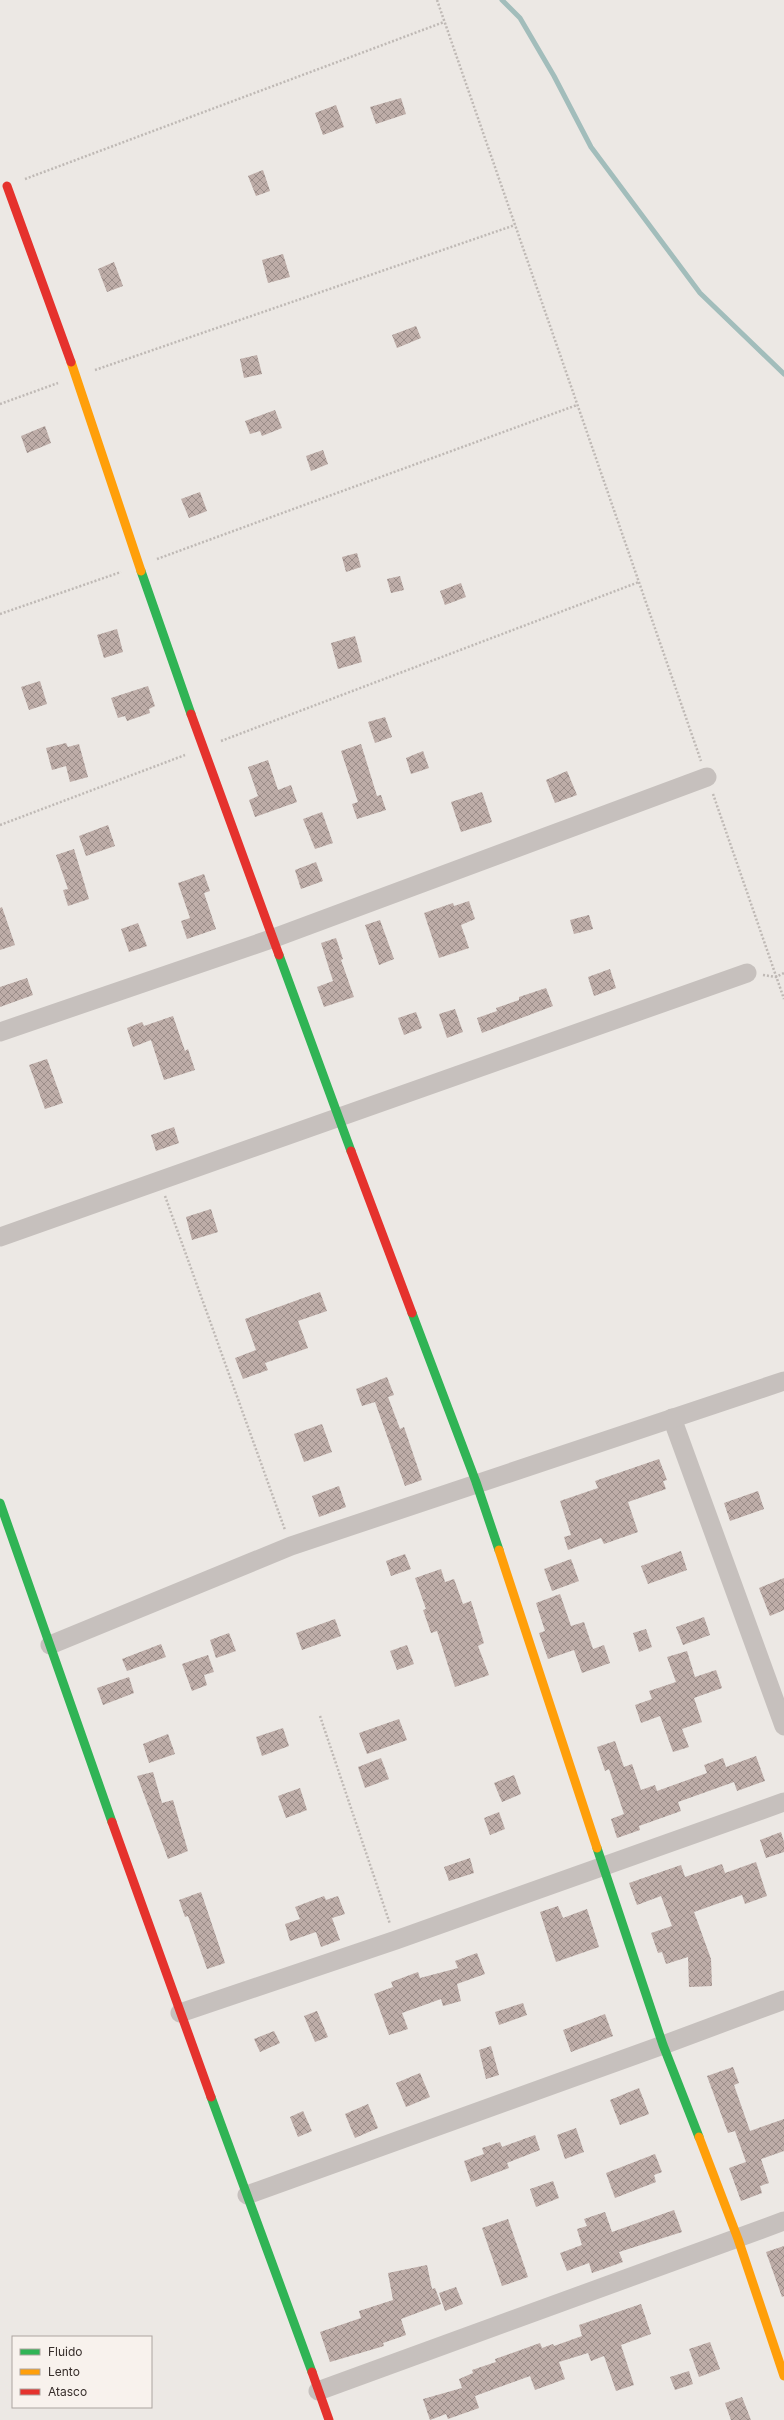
<svg xmlns="http://www.w3.org/2000/svg" width="784" height="2420" font-family="Inter,sans-serif">
	<style>
		.lines { fill: none; stroke-linecap: round; stroke-linejoin: round }
		.stream { stroke: #a2bdbb; stroke-width: 5 }
		.building { fill: url(#building-cross-hatch) }
		.path { stroke: #bfb9b5; stroke-width: 2.5; stroke-dasharray: 2 2; stroke-linecap: butt }
		.street { stroke: #c6c0bd; stroke-width: 19 }
		.fast { stroke: #30b455; stroke-width: 9 }
		.slow { stroke: #ff9f0a; stroke-width: 9 }
		.jam { stroke: #e5322d; stroke-width: 9 }
	</style>
	<defs>
		<pattern id="building-cross-hatch" width="8" height="8" patternUnits="userSpaceOnUse"><rect width="8" height="8" fill="#beada8"/><path d="M0 0l8 8M0 8l8-8" fill="none" stroke="#9b8d89"/></pattern>
	</defs>
	<rect width="100%" height="100%" fill="#ece8e4"/>
	<g class="lines">
		<!-- stream -->
		<path class="stream" d="M502,0l18,18 34,58 37,71 109,146 84,81"/>
	</g>
	<!-- building -->
	<g class="building">
		<path d="M401,98l5,16 -30,10 -6,-17z"/>
		<path d="M336,105l8,22 -21,8 -8,-22z"/>
		<path d="M263,170l7,21 -14,5 -8,-20z"/>
		<path d="M283,254l7,23 -22,6 -6,-23z"/>
		<path d="M114,262l9,24 -16,6 -9,-23z"/>
		<path d="M416,326l5,12 -24,10 -5,-13z"/>
		<path d="M257,355l5,19 -18,4 -4,-19z"/>
		<path d="M275,410l7,18 -20,8 -2,-5 -10,3 -5,-13z"/>
		<path d="M45,426l6,17 -24,10 -6,-17z"/>
		<path d="M323,450l5,14 -17,7 -5,-15z"/>
		<path d="M200,492l7,19 -18,7 -8,-19z"/>
		<path d="M357,553l4,14 -15,5 -4,-15z"/>
		<path d="M400,576l4,14 -13,3 -4,-14z"/>
		<path d="M461,583l5,14 -21,8 -5,-14z"/>
		<path d="M117,629l6,23 -19,6 -7,-23z"/>
		<path d="M355,636l7,26 -24,7 -7,-26z"/>
		<path d="M40,681l7,23 -18,6 -8,-23z"/>
		<path d="M148,686l7,20 -6,3 1,4 -23,8 -2,-5 -7,2 -7,-20z"/>
		<path d="M385,717l7,20 -17,6 -7,-21z"/>
		<path d="M66,743l2,4 11,-3 9,33 -18,5 -4,-16 -14,4 -6,-22z"/>
		<path d="M361,744l16,52 4,-1 5,15 -29,9 -5,-15 6,-2 -17,-51z"/>
		<path d="M423,751l6,17 -18,6 -5,-16z"/>
		<path d="M268,760l10,30 13,-5 6,17 -42,15 -6,-17 9,-4 -10,-29z"/>
		<path d="M567,771l10,24 -22,8 -9,-23z"/>
		<path d="M482,792l10,30 -31,10 -10,-30z"/>
		<path d="M322,812l11,31 -18,6 -12,-30z"/>
		<path d="M108,825l7,21 -29,10 -7,-20z"/>
		<path d="M74,849l15,50 -21,7 -5,-16 5,-1 -12,-34z"/>
		<path d="M316,862l7,19 -22,8 -6,-19z"/>
		<path d="M204,874l6,17 -6,2 12,36 -29,10 -6,-18 9,-3 -12,-35z"/>
		<path d="M469,901l6,18 -14,6 8,23 -30,10 -15,-45 29,-10 1,3z"/>
		<path d="M2,907l13,38 -15,5v-42z"/>
		<path d="M589,915l4,14 -19,5 -4,-14z"/>
		<path d="M380,920l14,39 -15,6 -14,-40z"/>
		<path d="M138,923l9,23 -18,6 -8,-23z"/>
		<path d="M336,938l7,21 -2,1 13,37 -30,10 -7,-20 16,-6 -12,-38z"/>
		<path d="M610,969l6,19 -22,8 -6,-19z"/>
		<path d="M27,978l6,17 -33,12v-20z"/>
		<path d="M546,988l7,18 -71,27 -5,-15 20,-7 -1,-3 23,-8v-3z"/>
		<path d="M455,1009l8,23 -16,6 -8,-24z"/>
		<path d="M416,1012l6,16 -18,7 -6,-17z"/>
		<path d="M173,1016l12,35 3,-2 7,21 -31,10 -13,-40 -18,7 -6,-19 15,-6 2,4z"/>
		<path d="M47,1059l16,44 -18,6 -16,-44z"/>
		<path d="M174,1127l5,16 -23,8 -5,-16z"/>
		<path d="M211,1209l7,23 -26,8 -6,-23z"/>
		<path d="M320,1292l7,19 -29,10 10,27 -43,15 3,7 -25,9 -8,-21 21,-8 -11,-31z"/>
		<path d="M387,1377l7,18 -6,2 12,32 4,-2 18,53 -17,6 -30,-84 -13,4 -6,-17z"/>
		<path d="M322,1424l10,28 -28,10 -10,-28z"/>
		<path d="M659,1459l8,21 -4,1 3,8 -38,13 10,30 -34,12 -3,-6 -33,12 -4,-13 7,-2 -11,-34 38,-13 -3,-7z"/>
		<path d="M339,1486l7,21 -27,10 -7,-21z"/>
		<path d="M758,1491l6,18 -34,12 -6,-18z"/>
		<path d="M681,1551l6,19 -39,14 -7,-18z"/>
		<path d="M405,1554l6,15 -20,7 -5,-15z"/>
		<path d="M571,1559l8,22 -27,10 -8,-22z"/>
		<path d="M441,1569l4,13 9,-3 9,25 8,-3 13,42 -6,3 11,29 -34,12 -18,-56 -6,2 -8,-23 3,-1 -11,-31z"/>
		<path d="M784,1578v32l-14,6 -11,-28z"/>
		<path d="M560,1594l11,32 13,-4 9,27 11,-4 6,18 -28,10 -8,-23 -26,9 -9,-26 6,-2 -9,-28z"/>
		<path d="M704,1617l6,18 -27,10 -7,-18z"/>
		<path d="M335,1619l6,17 -39,14 -6,-17z"/>
		<path d="M646,1629l6,18 -13,5 -6,-19z"/>
		<path d="M229,1633l7,18 -20,7 -6,-18z"/>
		<path d="M161,1644l5,13 -39,14 -5,-12z"/>
		<path d="M407,1645l7,19 -17,6 -7,-19z"/>
		<path d="M687,1651l8,26 21,-7 6,18 -28,10 8,24 -20,7 7,18 -16,5 -13,-36 -19,7 -6,-18 17,-6 -3,-8 27,-9 -9,-25z"/>
		<path d="M208,1655l6,17 -10,3 3,10 -15,6 -10,-27z"/>
		<path d="M129,1677l5,16 -31,12 -6,-17z"/>
		<path d="M399,1719l8,21 -40,14 -8,-21z"/>
		<path d="M283,1728l6,18 -27,10 -6,-19z"/>
		<path d="M168,1734l7,20 -26,9 -6,-19z"/>
		<path d="M615,1741l9,26 8,-3 9,26 14,-5 2,6 50,-18 -3,-8 19,-7 3,9 30,-11 9,25 -28,10 -3,-9 -56,20 3,9 -42,15 1,4 -23,8 -6,-19 13,-5 -15,-45 -4,2 -8,-24z"/>
		<path d="M381,1758l8,21 -24,9 -7,-21z"/>
		<path d="M153,1772l9,31 11,-3 15,51 -20,8 -31,-83z"/>
		<path d="M514,1775l7,19 -19,8 -8,-19z"/>
		<path d="M300,1788l7,22 -21,8 -8,-22z"/>
		<path d="M499,1812l6,17 -15,6 -6,-17z"/>
		<path d="M781,1832l3,10v10l-18,6 -6,-18z"/>
		<path d="M470,1858l4,15 -25,8 -5,-14z"/>
		<path d="M756,1862l11,34 -22,8 -3,-9 -48,17 17,47 1,27 -23,1 -1,-30 -22,7 -4,-12 -4,1 -7,-20 21,-7 -11,-30 -24,9 -8,-22 52,-18 4,12 37,-13 3,9z"/>
		<path d="M201,1892l24,71 -18,6 -19,-53 -3,1 -6,-17z"/>
		<path d="M324,1896l2,4 12,-4 7,18 -13,4 8,22 -19,7 -5,-15 -26,9 -5,-17 15,-5 -5,-12z"/>
		<path d="M558,1906l5,12 24,-9 12,38 -43,15 -16,-50z"/>
		<path d="M477,1953l8,21 -28,10 4,17 -18,5 -2,-7 -39,14 6,16 -19,6 -15,-41 19,-7 -2,-5 27,-10 2,6 38,-10 -3,-7z"/>
		<path d="M523,2003l4,12 -28,10 -4,-13z"/>
		<path d="M317,2011l11,26 -13,5 -11,-26z"/>
		<path d="M605,2014l8,22 -42,16 -8,-22z"/>
		<path d="M274,2031l6,12 -20,9 -6,-13z"/>
		<path d="M491,2046l8,29 -13,4 -7,-29z"/>
		<path d="M733,2067l6,16 -5,2 16,46 34,-12v32l-23,8 8,24 -9,3 2,7 -21,8 -12,-33 17,-6 -11,-31 -7,2 -21,-57z"/>
		<path d="M420,2073l10,24 -24,10 -10,-24z"/>
		<path d="M639,2088l10,26 -29,11 -10,-25z"/>
		<path d="M368,2104l10,24 -23,10 -10,-24z"/>
		<path d="M303,2111l9,20 -14,6 -8,-20z"/>
		<path d="M576,2128l8,24 -19,7 -8,-24z"/>
		<path d="M535,2135l5,15 -33,13 2,5 -38,14 -7,-21 20,-7 -2,-6 18,-6 2,5z"/>
		<path d="M655,2154l7,18 -8,3 2,7 -41,16 -9,-25z"/>
		<path d="M553,2181l6,17 -23,9 -6,-18z"/>
		<path d="M674,2210l8,22 -63,20 4,10 -31,11 -3,-10 -22,8 -7,-18 22,-8 -5,-16 10,-3 -3,-7 21,-7 7,20z"/>
		<path d="M508,2219l20,58 -26,9 -20,-58z"/>
		<path d="M784,2246v50l-2,1 -16,-45z"/>
		<path d="M427,2265l5,24 3,-1 6,16 -40,15 5,16 -23,8 1,3 -54,16 -10,-30 41,-14 -2,-7 34,-11 -5,-27z"/>
		<path d="M456,2287l7,17 -18,7 -6,-18z"/>
		<path d="M641,2304l10,30 -30,11 13,40 -18,6 -12,-35 -13,5 -3,-8 -29,9 6,17 -30,11 -5,-14 -55,20 4,12 -31,11 -2,-5 -16,6 -7,-21 39,-11 -3,-9 14,-6 -1,-3 24,-8 -1,-3 45,-16 2,5 11,-4 1,2 28,-10 -3,-11z"/>
		<path d="M710,2342l10,27 -21,8 -10,-28z"/>
		<path d="M689,2371l4,13 -18,6 -5,-13z"/>
		<path d="M742,2397l9,23h-20l-6,-17z"/>
	</g>
	<g class="lines">
		<!-- path -->
		<g class="path">
			<path d="M437,0l264,761"/>
			<path d="M25,179l419,-157"/>
			<path d="M95,370l420,-145"/>
			<path d="M0,404l58,-21"/>
			<path d="M157,559l420,-154"/>
			<path d="M0,614l121,-42"/>
			<path d="M221,741l418,-159"/>
			<path d="M713,794l71,205"/>
			<path d="M0,825l185,-70"/>
			<path d="M763,975l13,2 8,-4"/>
			<path d="M165,1196l120,334"/>
			<path d="M320,1716l70,208"/>
		</g>
		<!-- street -->
		<g class="street">
			<path d="M0,1032l274,-94 433,-161"/>
			<path d="M0,1237l747,-264"/>
			<path d="M672,1418l112,308"/>
			<path d="M50,1645l241,-99 493,-165"/>
			<path d="M180,2013l216,-73 388,-138"/>
			<path d="M247,2195l416,-150 121,-45"/>
			<path d="M318,2391l466,-170"/>
		</g>
		<!-- fast -->
		<g class="fast">
			<path d="M141,571l50,143"/>
			<path d="M279,955l72,196"/>
			<path d="M412,1313l64,169 23,68"/>
			<path d="M0,1503l112,319"/>
			<path d="M597,1848l66,197 36,92"/>
			<path d="M211,2097l101,275"/>
		</g>
		<!-- slow -->
		<g class="slow">
			<path d="M71,362l70,209"/>
			<path d="M499,1550l98,298"/>
			<path d="M699,2137l39,102 46,137"/>
		</g>
		<!-- jam -->
		<g class="jam">
			<path d="M7,186l64,176"/>
			<path d="M191,714l88,241"/>
			<path d="M351,1151l61,162"/>
			<path d="M112,1822l99,275"/>
			<path d="M312,2372l17,48"/>
		</g>
	</g>
	<!-- legend -->
	<rect x="12" y="2336" width="140" height="72" fill="#f8f2ed" stroke="#aba49f"/>
	<rect x="20" y="2349" width="20" height="6" fill="#30b455" stroke="#aba49f"/>
	<text x="48" y="2356" font-size="12" fill="#372e2b">Fluido</text>
	<rect x="20" y="2369" width="20" height="6" fill="#ff9f0a" stroke="#aba49f"/>
	<text x="48" y="2376" font-size="12" fill="#372e2b">Lento</text>
	<rect x="20" y="2389" width="20" height="6" fill="#e5322d" stroke="#aba49f"/>
	<text x="48" y="2396" font-size="12" fill="#372e2b">Atasco</text>
</svg>
